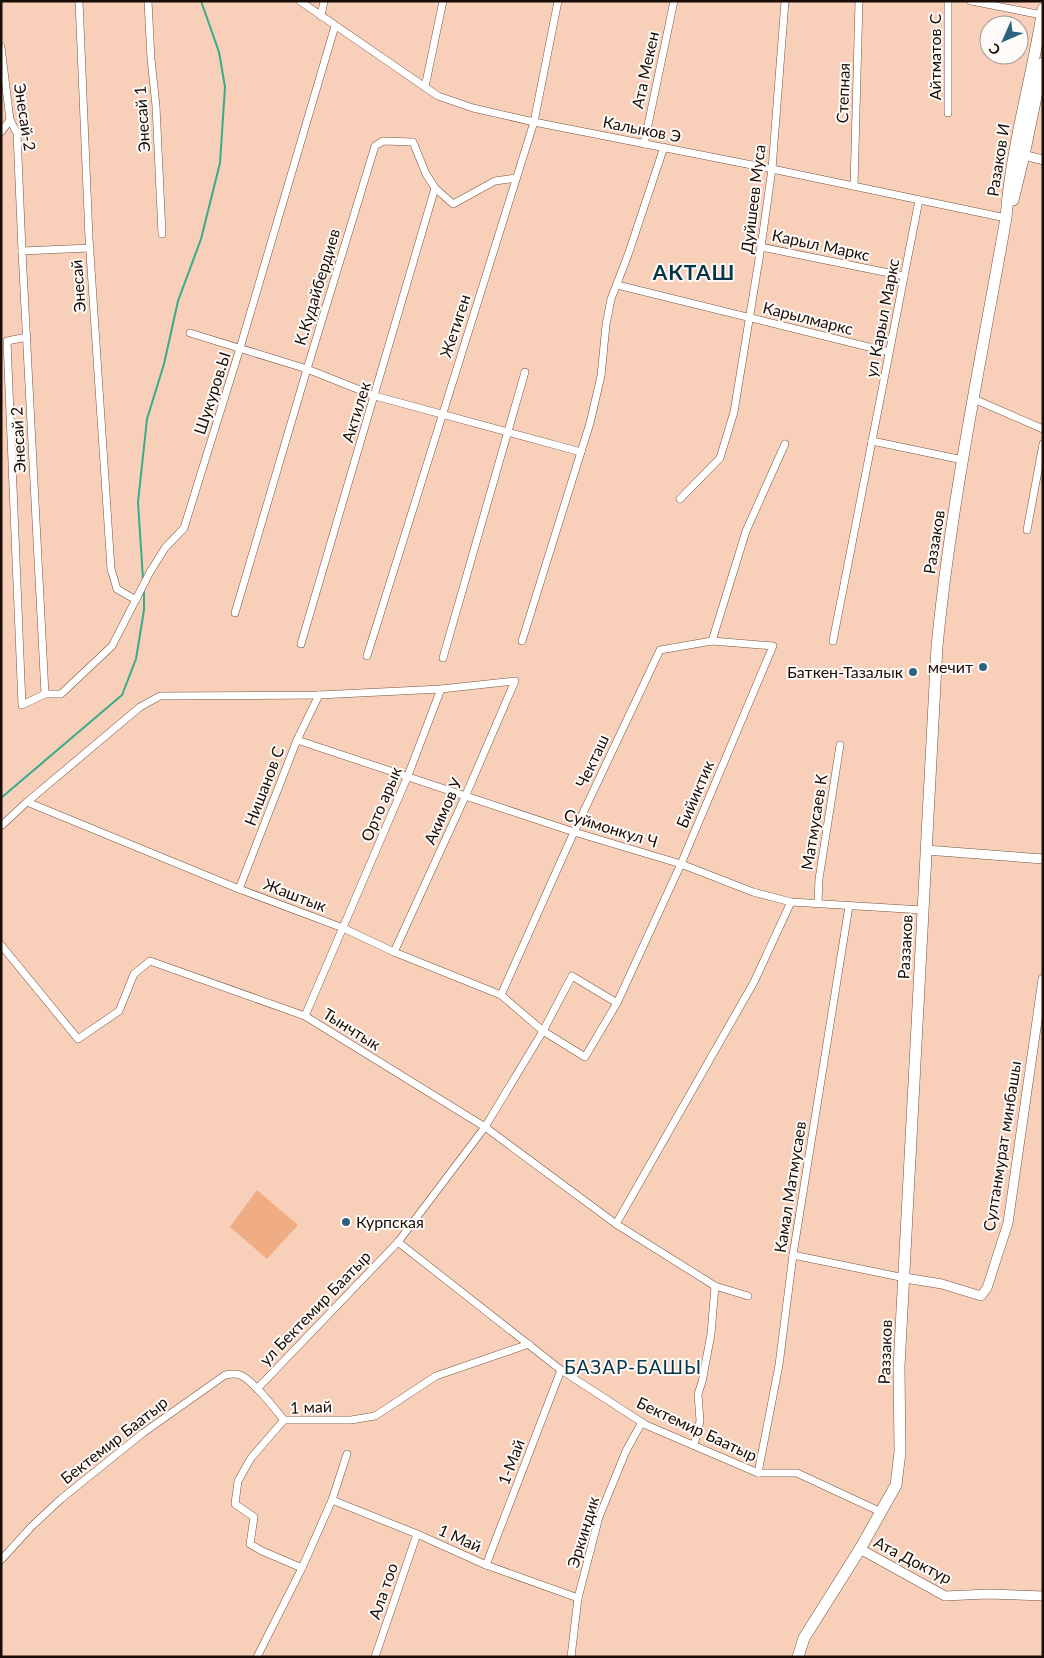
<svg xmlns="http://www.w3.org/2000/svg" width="1044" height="1658" font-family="Lato,sans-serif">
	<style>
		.garden { fill: #f0ac83 }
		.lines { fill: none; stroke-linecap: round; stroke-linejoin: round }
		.stream { stroke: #37ac8d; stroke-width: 2 }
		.minor-casing { stroke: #755440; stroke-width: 8 }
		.tertiary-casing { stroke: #755440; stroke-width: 10 }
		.primary-casing { stroke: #755440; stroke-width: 12 }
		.minor { stroke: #fff; stroke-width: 7 }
		.tertiary { stroke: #fff; stroke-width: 9 }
		.primary { stroke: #fff; stroke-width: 11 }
		.poi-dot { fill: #2c647e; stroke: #fefaf7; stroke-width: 2 }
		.labels { text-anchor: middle; stroke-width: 4; stroke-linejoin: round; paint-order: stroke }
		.street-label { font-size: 16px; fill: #1a0d06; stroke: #fefaf7 }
		.poi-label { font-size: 16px; fill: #1a0d06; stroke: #fefaf7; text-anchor: end }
		.quarter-label { font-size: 19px; letter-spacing: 1px; fill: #043549; stroke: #fefaf7 }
		.district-label { font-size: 21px; font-weight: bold; letter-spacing: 1px; fill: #043549; stroke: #fefaf7 }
	</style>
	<rect width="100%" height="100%" fill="#f8d0ba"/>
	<!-- garden -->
	<path class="garden" d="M257,1190l41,35 -31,34 -37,-32z"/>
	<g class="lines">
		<!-- stream -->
		<g class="stream">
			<path d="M143,579l-5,-77 9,-83 17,-55 14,-63 23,-62 19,-76 5,-76 -6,-35 -18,-51"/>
			<path d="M1,798l121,-103 14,-36 8,-49v-19"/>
		</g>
		<defs>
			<g id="minor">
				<path d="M79,1l10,237 22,331 6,20 19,11"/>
				<path d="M148,1l3,58 5,47 6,128"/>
				<path d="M300,1l138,95 35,12 61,14 238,47 234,49"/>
				<path d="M971,1l71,14"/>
				<path d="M321,16l3,-15"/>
				<path d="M1,47l9,73 7,13 5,118"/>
				<path d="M425,87l18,-86"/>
				<path d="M948,113v-112"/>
				<path d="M1,132l9,-12"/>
				<path d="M644,144l30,-143"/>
				<path d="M854,186l5,-185"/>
				<path d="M761,247l143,29"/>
				<path d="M617,285l272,67"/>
				<path d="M190,333l117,36 68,27 206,56"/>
				<path d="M27,337l-20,4 15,364 23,-11h16l51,-48 38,-74 15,-24 19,-20 56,-180 95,-322"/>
				<path d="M974,399l69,30"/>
				<path d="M872,441l91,19"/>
				<path d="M680,499l40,-41 14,-46 27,-165 11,-78 13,-168"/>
				<path d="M1027,530l16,-86"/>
				<path d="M235,613l72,-244 68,-223 8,-5 30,1 13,32 9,14 18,16 42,-23 21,-3"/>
				<path d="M522,641l68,-218 11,-47 5,-51 5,-26 17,-44 36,-108"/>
				<path d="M712,641l34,-110 39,-87"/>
				<path d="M833,641l86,-441"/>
				<path d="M301,644l134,-456"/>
				<path d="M367,656l167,-534 24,-121"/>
				<path d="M443,658l82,-286"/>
				<path d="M45,694l-23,-443 68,-3"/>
				<path d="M297,740l277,92 107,32 72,28 38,10 132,8"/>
				<path d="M27,802l212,87 104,39 51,24 107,43 42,36 42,26 32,-54 64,-139 92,-218 -61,-5 -52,9 -86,182 -73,163"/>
				<path d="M1,826l26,-24 113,-95 20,-11 159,-1 122,-6 74,-8 -50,116 -71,155"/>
				<path d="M239,889l58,-149 22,-45"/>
				<path d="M818,903l1,-24 21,-134"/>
				<path d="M1,945l77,94 41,-28 15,-37 16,-13 155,55 180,111 131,97 99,62 33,10"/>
				<path d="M305,1016l102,-238 34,-89"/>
				<path d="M616,1224l138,-242 37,-80"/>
				<path d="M398,1242l163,128 85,55 112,48h39l84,39"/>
				<path d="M793,1255l112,23"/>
				<path d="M257,1389l141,-147 87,-115 58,-96 29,-55 45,27"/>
				<path d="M694,1445l6,-24 -2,-27 4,-12 9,-48 4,-48"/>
				<path d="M758,1473l21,-108 14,-110 56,-349"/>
				<path d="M332,1500l85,34 69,31 92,33"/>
				<path d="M1,1560l31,-34 29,-27 82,-66 82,-58c5,-1 10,-2 15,0 13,5 35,34 44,45"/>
				<path d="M486,1565l75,-195"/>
				<path d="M302,1568l-40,-17 -12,-7 4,-27 -19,-13 3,-23 13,-23 33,-38h67l24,-4 61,-40 93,-32"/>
				<path d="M257,1657l45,-89 30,-68 15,-46"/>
				<path d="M375,1657l42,-123"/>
				<path d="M571,1657l7,-59 21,-81 27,-66 16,-29"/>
			</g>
			<g id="tertiary">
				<path d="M1019,154l24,6"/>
				<path d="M926,850l117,9"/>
				<path d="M905,1278l37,6 39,12 6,-8 21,-65 35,-244"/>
				<path d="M860,1549l85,47 43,-2 55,2"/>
			</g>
			<g id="primary">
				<path d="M1013,200l11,-45 19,-92"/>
				<path d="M798,1657l6,-19 56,-89 36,-64 4,-33 -1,-85 38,-721c14,-144 44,-286 69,-428 5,-71 26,-139 37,-209"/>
			</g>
		</defs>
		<!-- minor casing -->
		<use href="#minor" class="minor-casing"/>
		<!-- tertiary casing -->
		<use href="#tertiary" class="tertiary-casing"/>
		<!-- primary casing -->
		<use href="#primary" class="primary-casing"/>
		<!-- minor -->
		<use href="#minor" class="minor"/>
		<!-- tertiary -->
		<use href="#tertiary" class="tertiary"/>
		<!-- primary -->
		<use href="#primary" class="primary"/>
	</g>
	<!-- markers -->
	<g class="poi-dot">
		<circle cx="983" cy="667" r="5"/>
		<circle cx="913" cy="672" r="5"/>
		<circle cx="346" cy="1222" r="5"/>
	</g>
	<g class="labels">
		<!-- street labels -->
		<g class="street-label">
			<text transform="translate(935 57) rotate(-90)" y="6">Айтматов С</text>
			<text transform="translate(645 70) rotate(-78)" y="6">Ата Мекен</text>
			<text transform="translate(843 93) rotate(-88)" y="6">Степная</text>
			<text transform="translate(25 117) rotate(81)" y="6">Энесай-2</text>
			<text transform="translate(142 119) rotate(-94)" y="6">Энесай 1</text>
			<text transform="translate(642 129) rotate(11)" y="6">Калыков Э</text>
			<text transform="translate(998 160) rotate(-81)" y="6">Разаков И</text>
			<text transform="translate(753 199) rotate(-83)" y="6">Дуйшеев Муса</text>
			<text transform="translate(821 245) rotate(12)" y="6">Карыл Маркс</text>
			<text transform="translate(78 286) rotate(-94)" y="6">Энесай</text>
			<text transform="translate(317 287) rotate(-73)" y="6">К.Кудайбердиев</text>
			<text transform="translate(808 318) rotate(14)" y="6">Карылмаркс</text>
			<text transform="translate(882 318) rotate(-79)" y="6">ул Карыл Маркс</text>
			<text transform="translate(455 326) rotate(-72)" y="6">Жетиген</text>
			<text transform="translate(212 393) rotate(-72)" y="6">Шукуров.Ы</text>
			<text transform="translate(356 412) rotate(-73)" y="6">Актилек</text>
			<text transform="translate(18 440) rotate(-93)" y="6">Энесай 2</text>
			<text transform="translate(934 542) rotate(-81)" y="6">Раззаков</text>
			<text transform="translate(592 761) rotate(-65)" y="6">Чекташ</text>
			<text transform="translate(264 786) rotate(-69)" y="6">Нишанов С</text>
			<text transform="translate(695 794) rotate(-67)" y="6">Бийиктик</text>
			<text transform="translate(381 804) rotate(-67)" y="6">Орто арык</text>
			<text transform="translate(443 811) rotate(-66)" y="6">Акимов У</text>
			<text transform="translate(814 822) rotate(-81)" y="6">Матмусаев К</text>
			<text transform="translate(611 828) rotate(17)" y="6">Суймонкул Ч</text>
			<text transform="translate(295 895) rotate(21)" y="6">Жаштык</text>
			<text transform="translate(905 947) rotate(-87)" y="6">Раззаков</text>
			<text transform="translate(352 1029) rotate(32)" y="6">Тынчтык</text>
			<text transform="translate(1002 1146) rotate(-81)" y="6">Султанмурат минбашы</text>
			<text transform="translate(790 1187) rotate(-81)" y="6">Камал Матмусаев</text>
			<text transform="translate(315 1308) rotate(-46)" y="6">ул Бектемир Баатыр</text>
			<text transform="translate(885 1352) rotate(-88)" y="6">Раззаков</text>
			<text transform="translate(311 1407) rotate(-2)" y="6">1 май</text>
			<text transform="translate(697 1429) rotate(25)" y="6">Бектемир Баатыр</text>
			<text transform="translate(114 1440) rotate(-38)" y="6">Бектемир Баатыр</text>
			<text transform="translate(511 1462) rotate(-69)" y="6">1-Май</text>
			<text transform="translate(583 1532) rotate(-73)" y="6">Эркиндик</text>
			<text transform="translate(460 1538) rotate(24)" y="6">1 Май</text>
			<text transform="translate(913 1560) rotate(27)" y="6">Ата Доктур</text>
			<text transform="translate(383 1591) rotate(-71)" y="6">Ала тоо</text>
		</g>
		<!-- poi labels -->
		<g class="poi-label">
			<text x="973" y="673">мечит</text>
			<text x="903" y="678">Баткен-Тазалык</text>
			<text x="356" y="1228" text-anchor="start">Курпская</text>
		</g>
		<!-- quarter labels -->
		<g class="quarter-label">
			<text x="633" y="1374">БАЗАР-БАШЫ</text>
		</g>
		<!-- district labels -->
		<g class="district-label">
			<text x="694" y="280">АКТАШ</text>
		</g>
	</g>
	<!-- border -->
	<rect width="1044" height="1658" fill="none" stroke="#1a0d06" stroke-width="5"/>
	<!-- north arrow -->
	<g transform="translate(1004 40) rotate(225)"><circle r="24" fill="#fefaf7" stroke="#a39b97"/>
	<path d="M0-4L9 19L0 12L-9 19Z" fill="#2c647e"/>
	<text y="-8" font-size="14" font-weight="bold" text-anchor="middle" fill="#1a0d06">С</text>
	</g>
</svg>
